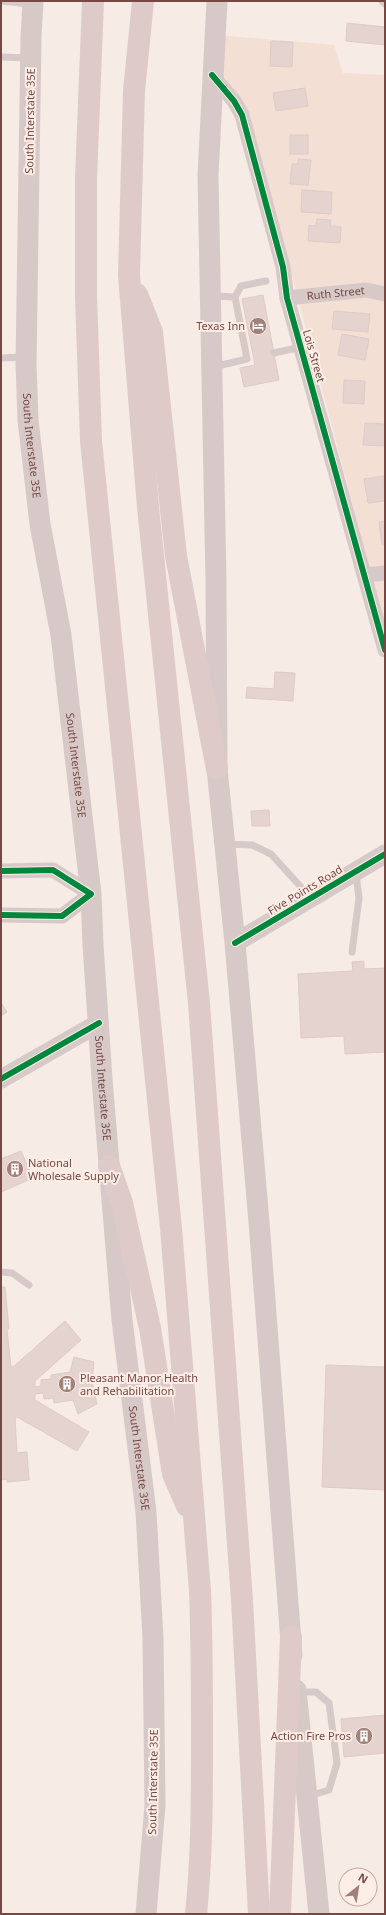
<svg xmlns="http://www.w3.org/2000/svg" width="386" height="1915" font-family="'Noto Sans',sans-serif">
	<style>
		.residential { fill: #f4dfd5 }
		.building { fill: #e5d3cf; stroke: #dfcbc7 }
		.lines { fill: none; stroke-linecap: round; stroke-linejoin: round }
		.service { stroke: #d7c9c8; stroke-width: 7 }
		.minor { stroke: #d7c9c8; stroke-width: 15 }
		.tertiary { stroke: #d7c9c8; stroke-width: 19 }
		.secondary { stroke: #d7c9c8; stroke-width: 21 }
		.motorway { stroke: #decbc9; stroke-width: 22 }
		.cycleway-casing { stroke: #ffeee5; stroke-width: 8 }
		.cycleway { stroke: #00873e; stroke-width: 6 }
		.labels { text-anchor: middle; stroke-width: 4; stroke-linejoin: round; paint-order: stroke }
		.street-label { font-size: 11px; fill: #754844; stroke: #ffeee5 }
		.poi-label { font-size: 11px; fill: #754844; stroke: #ffeee5; text-anchor: end }
	</style>
	<rect width="100%" height="100%" fill="#f6ebe5"/>
	<!-- residential -->
	<path class="residential" d="M218,35l116,10 9,28 42,2v552l-108,-408 -59,-149z"/>
	<!-- building -->
	<g class="building">
		<path d="M347,23l38,4v18l-39,-4z"/>
		<path d="M271,41l22,1 -1,25 -22,-1z"/>
		<path d="M305,88l3,18 -32,5 -3,-18z"/>
		<rect x="290" y="135" width="18" height="19"/>
		<path d="M298,159l13,1 -3,25 -18,-1 2,-20h6z"/>
		<path d="M302,190l30,2 -1,22 -30,-2z"/>
		<path d="M317,219l14,1 -1,6 11,1 -1,16 -32,-2 1,-16 7,1z"/>
		<path d="M263,295l16,85 -35,7 -4,-19 15,-3 -13,-66z"/>
		<path d="M334,311l36,3 -2,18 -36,-3z"/>
		<path d="M342,334l27,5 -4,21 -27,-5z"/>
		<path d="M344,380l21,1 -1,23 -21,-1z"/>
		<path d="M365,423l20,1v22l-22,-1z"/>
		<path d="M384,476l1,25 -17,2 -4,-24z"/>
		<path d="M385,521v24h-3l-3,-23z"/>
		<path d="M275,672l20,1 -2,28 -47,-3 1,-11 27,2z"/>
		<path d="M269,810l1,16h-18l-1,-15z"/>
		<path d="M364,961v8l21,-1v84l-40,2 -1,-18 -43,2 -3,-64 55,-3 -1,-9z"/>
		<path d="M1,1003l6,9 -6,4z"/>
		<path d="M21,1151l12,27 -32,14v-33z"/>
		<path d="M1,1287h4l4,42 -2,1 4,37h2l52,-46 16,19 -46,41v6l6,-1v-6l10,-1v-4l19,-3 4,-15 20,5 -2,20 5,22 -19,10 -5,-14 -19,3 -1,-5 -9,1 -1,-6 -8,1v6l54,32 -12,19 -60,-34 -2,1 2,35 10,-1 2,28 -22,2v-3l-6,1z"/>
		<path d="M326,1365l59,2v123l-63,-3z"/>
		<path d="M385,1715v38l-41,4 -3,-38z"/>
	</g>
	<g class="lines">
		<!-- service -->
		<g class="service">
			<path d="M1,1l30,3"/>
			<path d="M382,1l3,3"/>
			<path d="M1,57l28,1"/>
			<path d="M213,296l22,1 12,62 -34,8"/>
			<path d="M235,297l6,-11 25,-5"/>
			<path d="M274,353l27,-6"/>
			<path d="M1,358l24,-1"/>
			<path d="M226,844l26,1 19,9 39,43"/>
			<path d="M352,952l7,-54 -3,-24"/>
			<path d="M1,1272l11,1 17,12"/>
			<path d="M297,1692h19l13,11 8,60 -8,27 -20,6"/>
		</g>
		<!-- minor -->
		<g class="minor">
			<path d="M212,75l22,26 8,14 41,152 4,31 98,352"/>
			<path id="s1" d="M287,298l79,-8 19,4"/>
			<path d="M365,575l20,-2"/>
			<path d="M1,871l52,-1 38,24 -29,22 -61,-1"/>
		</g>
		<!-- tertiary -->
		<g class="tertiary">
			<path d="M235,943l150,-89"/>
			<path d="M1,1079l98,-56"/>
		</g>
		<!-- secondary -->
		<g class="secondary">
			<path id="s2" d="M33,1l-2,36 -5,327 2,56 12,104 21,111 30,259 2,51 9,134 20,241 24,192 7,126 2,167 -9,109"/>
			<path d="M217,1l-9,174 8,406 1,188 18,174 24,279 33,433"/>
			<path d="M296,1690l23,224"/>
		</g>
		<!-- motorway -->
		<g class="motorway">
			<path d="M93,1l-7,178v117l5,145 80,787 29,363c2,50 2,100 2,149 0,58 0,116 -6,174"/>
			<path d="M143,1l-9,90 -5,184 19,232 51,496 43,597 17,314"/>
			<path d="M137,294l15,38 24,224 41,213"/>
			<path d="M109,1166l13,37 28,125 23,146 14,32"/>
			<path d="M280,1914l11,-277"/>
		</g>
		<defs>
			<g id="cycleway">
				<path d="M212,75l22,26 8,14 41,152 4,31 98,352"/>
				<path d="M1,871l52,-1 38,24 -29,22 -61,-1"/>
				<path d="M235,943l150,-89"/>
				<path d="M1,1079l98,-56"/>
			</g>
		</defs>
		<!-- cycleway casing -->
		<use href="#cycleway" class="cycleway-casing"/>
		<!-- cycleway -->
		<use href="#cycleway" class="cycleway"/>
	</g>
	<!-- icons -->
	<defs>
		<symbol id="hotel-disc" viewBox="-11 -11 22 22"><circle r="9.5" fill="#a2817c" stroke="#ffeee5"/><path d="M-6-4.5h1.5V1H6V5H4.5V3h-9V5H-6ZM-4 0a1.8 1.8 0 1 1 3.6 0ZM.5 0V-2.5h3Q6-2.5 6 0Z" fill="#fff"/></symbol>
		<symbol id="building-disc" viewBox="-11 -11 22 22"><circle r="9.5" fill="#a2817c" stroke="#ffeee5"/><path d="M-4-6H4V6H1V3H-1V6H-4ZM-2.5-4.3h1.7v1.8h-1.7ZM.8-4.3h1.7v1.8H.8ZM-2.5-1h1.7V.8h-1.7ZM.8-1h1.7V.8H.8Z" fill="#fff"/></symbol>
	</defs>
	<g fill-rule="evenodd">
		<use href="#hotel-disc" x="248" y="316" width="20" height="20"/>
		<use href="#building-disc" x="5" y="1159" width="20" height="20"/>
		<use href="#building-disc" x="57" y="1374" width="20" height="20"/>
		<use href="#building-disc" x="354" y="1726" width="20" height="20"/>
	</g>
	<g class="labels">
		<!-- street labels -->
		<g class="street-label">
			<text transform="translate(30 121) rotate(-89)" y="4">South Interstate 35E</text>
			<text dy="4" stroke="none"><textPath href="#s1" startOffset="49">Ruth Street</textPath></text>
			<text transform="translate(314 356) rotate(74)" y="4">Lois Street</text>
			<text dy="4" stroke="none"><textPath href="#s2" startOffset="445">South Interstate 35E</textPath></text>
			<text dy="4" stroke="none"><textPath href="#s2" startOffset="768">South Interstate 35E</textPath></text>
			<text transform="translate(305 890) rotate(-31)" y="4">Five Points Road</text>
			<text dy="4" stroke="none"><textPath href="#s2" startOffset="1092">South Interstate 35E</textPath></text>
			<text dy="4" stroke="none"><textPath href="#s2" startOffset="1464">South Interstate 35E</textPath></text>
			<text transform="translate(153 1782) rotate(-89)" y="4">South Interstate 35E</text>
		</g>
		<!-- poi labels -->
		<g class="poi-label">
			<text x="245" y="330">Texas Inn</text>
			<text x="28" y="1167" text-anchor="start">National<tspan x="28" dy="13">Wholesale Supply</tspan></text>
			<text x="80" y="1382" text-anchor="start">Pleasant Manor Health<tspan x="80" dy="13">and Rehabilitation</tspan></text>
			<text x="351" y="1740">Action Fire Pros</text>
		</g>
	</g>
	<!-- border -->
	<rect width="386" height="1915" fill="none" stroke="#754844" stroke-width="4"/>
	<!-- north arrow -->
	<g transform="translate(358 1887) rotate(30)"><circle r="19" fill="#ffeee5" stroke="#c8aca5"/>
	<path d="M0-3L7 15L0 10L-7 15Z" fill="#a2817c"/>
	<text y="-6" font-size="11" font-weight="bold" text-anchor="middle" fill="#754844">N</text>
	</g>
</svg>
